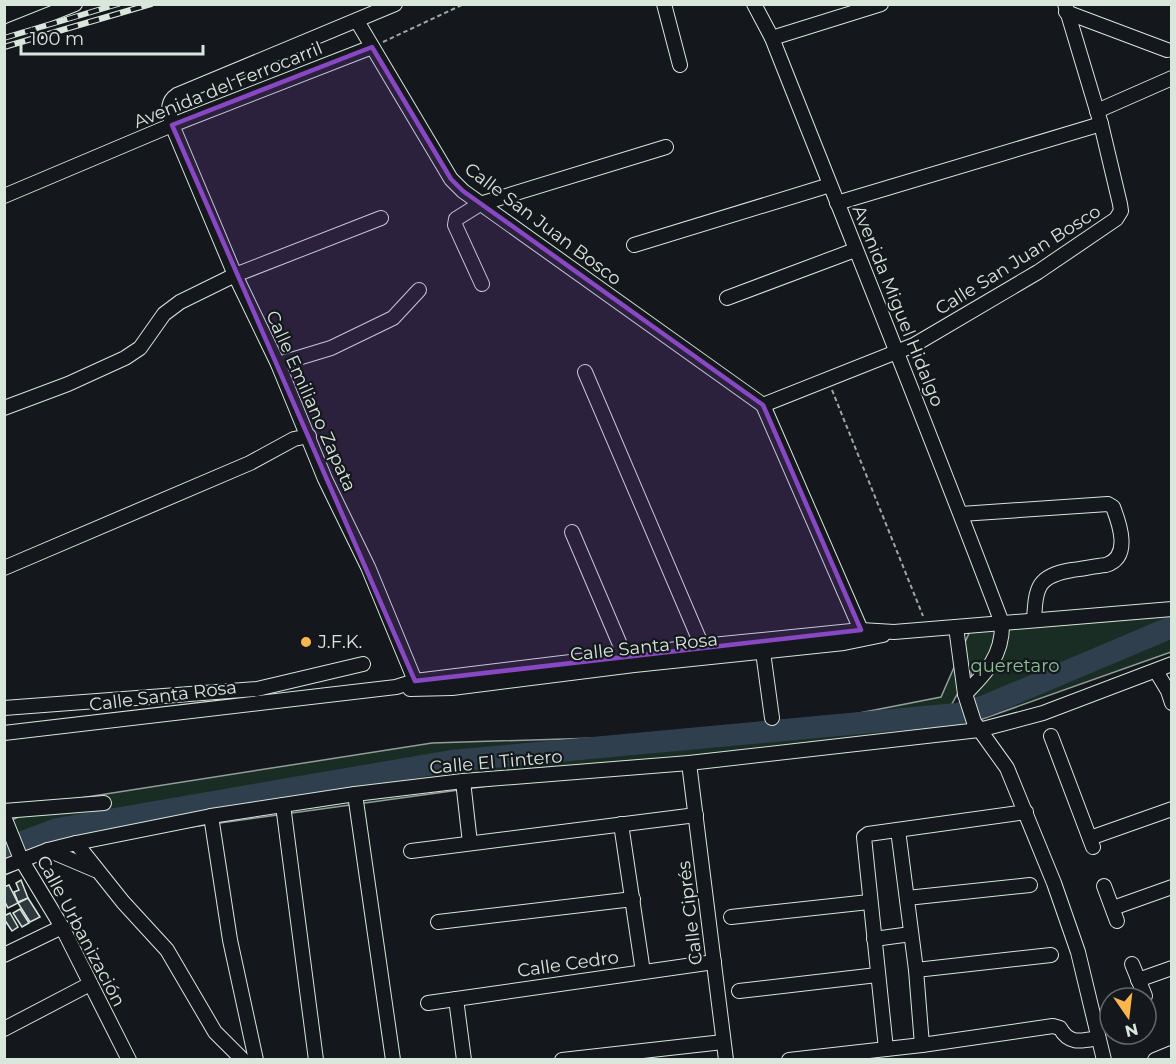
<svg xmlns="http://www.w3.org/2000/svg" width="1176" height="1064" font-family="Montserrat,sans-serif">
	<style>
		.green { fill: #1a2d24; stroke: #939e99; stroke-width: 1.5 }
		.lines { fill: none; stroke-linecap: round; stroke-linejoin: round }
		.river { stroke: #2f3f4d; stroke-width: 22 }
		.building { fill: #2c363c; stroke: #d8e6dc; stroke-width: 1.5 }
		.minor-casing { stroke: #d8e6dc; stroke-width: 16 }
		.path { stroke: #9da8a2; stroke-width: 2; stroke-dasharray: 4.5 3; stroke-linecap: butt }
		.minor { stroke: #14181c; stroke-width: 14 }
		.rail-casing { stroke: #d8e6dc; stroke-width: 6 }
		.rail { stroke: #14181c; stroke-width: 4; stroke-dasharray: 11; stroke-linecap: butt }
		.marked { fill: #8948c3; fill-opacity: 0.2; stroke: #8948c3; stroke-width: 4.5; stroke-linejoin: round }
		.poi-dot { fill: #ffb74d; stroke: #14181c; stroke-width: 2 }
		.labels { text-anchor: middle; stroke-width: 4.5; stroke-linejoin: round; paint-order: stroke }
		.street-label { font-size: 18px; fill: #d8e6dc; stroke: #14181c }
		.poi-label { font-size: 18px; fill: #d8e6dc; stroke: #14181c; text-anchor: start }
		.park-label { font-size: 18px; fill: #8ac095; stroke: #14181c }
	</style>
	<rect width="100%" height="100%" fill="#14181c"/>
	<!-- green -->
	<path class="green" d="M1171,609v43l-197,70 -3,-53 -36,66 -339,36 -520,72 -71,32v-51l37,-20 390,-61 325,-10 184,-36 29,-66z"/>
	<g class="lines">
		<!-- river -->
		<path class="river" d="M4,849l53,-20 394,-68 506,-47 28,-8 187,-79"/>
	</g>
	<!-- building -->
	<g class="building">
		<path d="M21,880l7,18 -10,4 -4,-10 5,-2 -3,-7z"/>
		<path d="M9,885l9,18 -10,5 -4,-8v-13z"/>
		<path d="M28,898l12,19 -10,5 -12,-19z"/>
		<path d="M20,909l9,14 -7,4 -9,-14z"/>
		<path d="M10,913l8,14 -6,4 -8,-12v-3z"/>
	</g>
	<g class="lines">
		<defs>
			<g id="minor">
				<path d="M395,4l-218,91c-12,8 -7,18 -5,30l63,150 43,89 47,115 43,88 50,121"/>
				<path d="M664,4l16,61"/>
				<path d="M754,4l18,34c77,195 156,389 230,585 1,32 -16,50 -37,71"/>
				<path d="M1066,12l101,38"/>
				<path d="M357,21l94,158 12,12 300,214 98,225"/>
				<path d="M10,30l65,-26"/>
				<path d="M772,38l109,-34"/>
				<path d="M1097,111l75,-33"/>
				<path d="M4,196l168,-71 200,-78"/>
				<path d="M837,203l264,-79"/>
				<path d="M634,245l196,-60"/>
				<path d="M482,284l-27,-59 1,-6 24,-15 186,-57"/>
				<path d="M727,298l128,-48"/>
				<path d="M278,364l53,-16 62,-30 26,-28"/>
				<path d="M585,372l120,281"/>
				<path d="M763,405l151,-60 124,-73 78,-53 5,-8 -1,-7 -19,-80 -36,-120"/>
				<path d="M4,408l64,-24 57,-26 15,-10 24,-34 16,-12 55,-27 146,-57"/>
				<path d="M961,514l147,-10 5,3c7,18 18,50 -7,58 -12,1 -23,4 -34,5 -35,6 -36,17 -38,50"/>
				<path d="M572,532l49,115 10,14"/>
				<path d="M4,568l246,-105 44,-24 15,-3"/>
				<path d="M956,627l9,67 9,28 33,46 47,115 24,69 26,108"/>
				<path d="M763,652l9,66"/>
				<path d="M1156,671l12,20 4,12"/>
				<path d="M410,689l42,-1 182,-23 210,-22 39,-8"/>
				<path d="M4,708l253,-19 106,-25"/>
				<path d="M4,733l392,-46 19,-6 287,-35 159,-16 33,2 278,-23"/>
				<path d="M1051,736l42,111"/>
				<path d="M689,763l37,297"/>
				<path d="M463,781l7,62"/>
				<path d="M355,794l38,266"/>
				<path d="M283,805l33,255"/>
				<path d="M4,811l100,-8"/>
				<path d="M211,816l19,124 26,120"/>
				<path d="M4,817l17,42 41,68 67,133"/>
				<path d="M621,824l22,148"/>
				<path d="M898,830l18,140 6,75"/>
				<path d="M1090,838l82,-29"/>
				<path d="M76,843l47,59 44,48 48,82 28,28"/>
				<path d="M48,850l47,20"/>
				<path d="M411,851l285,-36"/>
				<path d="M4,867l44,-17 28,-7 135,-27 144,-22 108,-13 226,-18 290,-33 64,-17 129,-49"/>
				<path d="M1104,886l13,35"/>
				<path d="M907,898l123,-13"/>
				<path d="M1113,908l59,-21"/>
				<path d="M731,917l138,-15"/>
				<path d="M438,922l195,-23"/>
				<path d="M874,939l37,-5"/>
				<path d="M4,955l58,-28"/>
				<path d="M1132,964l13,32"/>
				<path d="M916,970l135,-15"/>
				<path d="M1138,980l34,-12"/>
				<path d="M739,991l138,-16"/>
				<path d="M456,999l8,61"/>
				<path d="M428,1003l286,-41"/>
				<path d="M4,1029l86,-45"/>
				<path d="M886,1049l-22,-212 4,-3 158,-22"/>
				<path d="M562,1060l161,-18"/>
				<path d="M789,1060l133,-15 131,-19 7,2c9,17 22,13 38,10"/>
				<path d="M1155,1060l17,-7"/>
			</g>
		</defs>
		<!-- minor casing -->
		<use href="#minor" class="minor-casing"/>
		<!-- path -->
		<g class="path">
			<path d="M383,42l81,-38"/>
			<path d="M832,390l91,226"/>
		</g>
		<!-- minor -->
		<use href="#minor" class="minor"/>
		<defs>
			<g id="rail">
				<path d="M4,38l114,-34"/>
				<path d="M4,47l147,-43"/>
			</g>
		</defs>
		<!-- rail casing -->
		<use href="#rail" class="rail-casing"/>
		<!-- rail -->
		<use href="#rail" class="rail"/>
	</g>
	<!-- marked area -->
	<path class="marked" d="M372,47l79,132 12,12 300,214 98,225 -446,51 -243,-556z"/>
	<!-- markers -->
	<circle class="poi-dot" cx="306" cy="642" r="6"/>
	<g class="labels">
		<!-- street labels -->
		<g class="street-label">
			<text transform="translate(228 85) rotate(-22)" y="6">Avenida del Ferrocarril</text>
			<text transform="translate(543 224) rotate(37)" y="6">Calle San Juan Bosco</text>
			<text transform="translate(1018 260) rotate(-32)" y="6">Calle San Juan Bosco</text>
			<text transform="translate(898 306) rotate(68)" y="6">Avenida Miguel Hidalgo</text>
			<text transform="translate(311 401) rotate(66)" y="6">Calle Emiliano Zapata</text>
			<text transform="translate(644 647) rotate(-6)" y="6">Calle Santa Rosa</text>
			<text transform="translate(163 696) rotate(-7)" y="6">Calle Santa Rosa</text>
			<text transform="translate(496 762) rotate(-5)" y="6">Calle El Tintero</text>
			<text transform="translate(690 913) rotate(-97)" y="6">Calle Ciprés</text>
			<text transform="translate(81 931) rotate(62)" y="6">Calle Urbanización</text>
			<text transform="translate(568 964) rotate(-8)" y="6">Calle Cedro</text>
		</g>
		<!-- poi labels -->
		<g class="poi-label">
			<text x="318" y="648">J.F.K.</text>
		</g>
		<!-- park labels -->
		<g class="park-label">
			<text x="1015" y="672">queretaro</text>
		</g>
	</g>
	<!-- border -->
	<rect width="1176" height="1064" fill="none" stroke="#d8e6dc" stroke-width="12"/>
	<!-- north arrow -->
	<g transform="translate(1128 1016) rotate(166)"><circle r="28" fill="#14181c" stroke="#626a69" stroke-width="1.5"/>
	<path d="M0-4.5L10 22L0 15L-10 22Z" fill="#ffb74d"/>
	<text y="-9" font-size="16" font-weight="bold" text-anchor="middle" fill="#d8e6dc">N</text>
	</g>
	<!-- scale -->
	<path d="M21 45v9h182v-9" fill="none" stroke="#d8e6dc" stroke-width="3"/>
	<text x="30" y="45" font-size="18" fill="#d8e6dc" stroke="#14181c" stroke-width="4.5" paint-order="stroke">100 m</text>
</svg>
